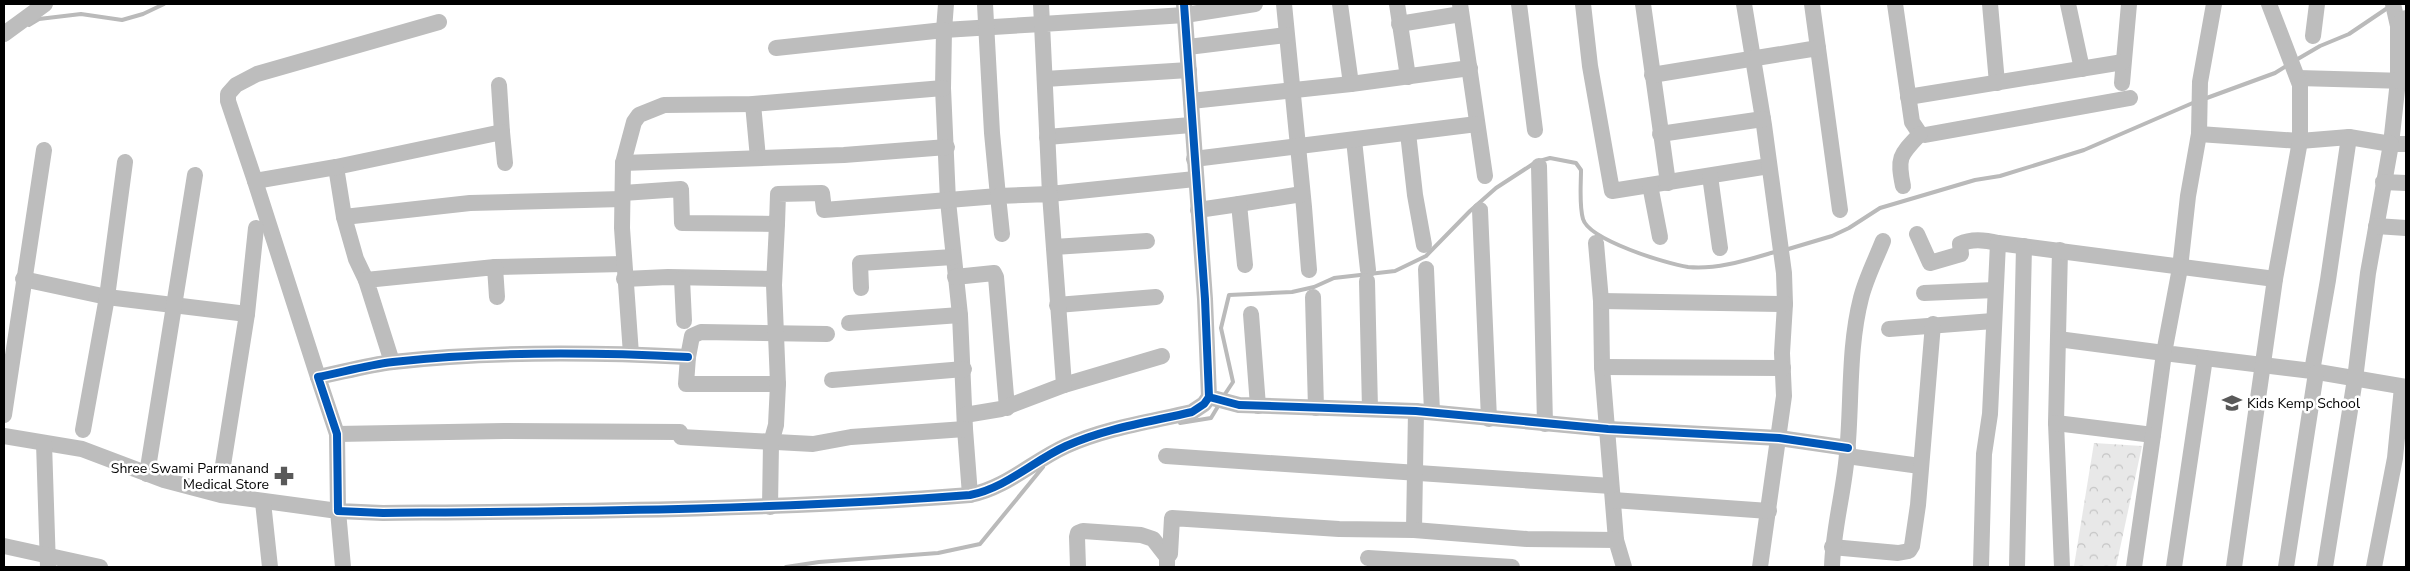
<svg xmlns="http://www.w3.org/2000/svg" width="2410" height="571" font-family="'Nunito Sans',sans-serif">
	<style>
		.park { fill: url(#park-crowns) }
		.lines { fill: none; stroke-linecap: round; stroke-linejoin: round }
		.stream { stroke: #bababa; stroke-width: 4 }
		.minor { stroke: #bdbdbd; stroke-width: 16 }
		.cycleway-casing { stroke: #fff; stroke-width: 11 }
		.cycleway { stroke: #0057b8; stroke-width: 8 }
		.labels { text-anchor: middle; stroke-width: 5; stroke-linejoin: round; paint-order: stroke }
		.poi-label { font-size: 14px; fill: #000; stroke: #fff; text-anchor: start }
	</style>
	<defs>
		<pattern id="park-crowns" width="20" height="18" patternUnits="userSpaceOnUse" patternTransform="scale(1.25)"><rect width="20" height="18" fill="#e8e8e8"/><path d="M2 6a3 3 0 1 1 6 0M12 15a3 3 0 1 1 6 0" fill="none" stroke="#c5c5c5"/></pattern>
	</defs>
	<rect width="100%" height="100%" fill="#fff"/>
	<!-- park -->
	<path class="park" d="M2094,443l48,3 -26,121 -42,-1z"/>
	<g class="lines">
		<!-- stream -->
		<g class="stream">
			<path d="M29,25l10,-6 42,-5 41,6 21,-6 21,-10"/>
			<path d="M2296,60l24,-14 29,-12 40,-27"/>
			<path d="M2204,99l71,-26 13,-8"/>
			<path d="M1785,250l47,-14 17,-8 31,-20 95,-28 25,-4 84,-26 111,-48"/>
			<path d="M1223,397l10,-15 -12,-54 8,-33 63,-3 22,-5 20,-9 61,-7 31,-15 44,-45 26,-23 40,-26 14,-4 26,5 5,7c0,15 -2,35 2,49 6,21 84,45 105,48 30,3 62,-8 90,-16"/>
			<path d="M1180,423l31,-5 9,-15"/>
			<path d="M786,567l33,-5 119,-9 42,-9 63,-77"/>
		</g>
		<!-- minor -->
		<g class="minor">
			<path d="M946,4l-2,26 98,-6 -1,-20"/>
			<path d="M1184,4l21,295 4,98 30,8 177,6 192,18 171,9 69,10"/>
			<path d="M1284,4l20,203 5,63"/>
			<path d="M1340,4l11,80"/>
			<path d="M1397,4l11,73"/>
			<path d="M1460,4l25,172"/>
			<path d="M1519,4l16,126"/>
			<path d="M1583,4l7,62 22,125 157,-25"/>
			<path d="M1643,4l25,179"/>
			<path d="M1744,4l20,121 20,148 1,31 -3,49 2,43 -24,171"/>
			<path d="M1812,4l28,206"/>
			<path d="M1895,4l17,118 8,12 5,1 205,-37"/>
			<path d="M1990,4l7,79"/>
			<path d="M2068,4l14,65"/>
			<path d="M2214,4l-14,78 -1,52 -11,62 -8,72 -16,85 148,18 94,16"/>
			<path d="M2393,4l5,22"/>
			<path d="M2406,18l-3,1 -5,7v55l-7,63h15"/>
			<path d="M1399,24l62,-10"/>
			<path d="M4,34l41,-30"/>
			<path d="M2313,36l4,-32"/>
			<path d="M1188,47l98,-12"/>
			<path d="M776,48l168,-18 -1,58 5,113 12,114 5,114 5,66"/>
			<path d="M1652,75l166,-27"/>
			<path d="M2298,78l108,3"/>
			<path d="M1045,79l144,-9"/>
			<path d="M2122,83l7,-79"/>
			<path d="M499,85l3,47"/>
			<path d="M1908,97l215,-35"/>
			<path d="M1191,101l160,-17 119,-16"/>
			<path d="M753,104l5,54"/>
			<path d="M1408,133l7,62 9,50"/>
			<path d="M1660,134l103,-15"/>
			<path d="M2199,134l101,7 49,-4 42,7 -23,129 -13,106 -30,188"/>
			<path d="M1047,137l144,-12"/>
			<path d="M1354,140l14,130"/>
			<path d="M1194,159l283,-35"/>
			<path d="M623,163l221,-8 103,-8"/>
			<path d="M1539,166l6,258"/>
			<path d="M1710,176l10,72"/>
			<path d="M1195,179l-145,15 -8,-170 143,-9 70,-11"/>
			<path d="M255,181l-27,-80v-7l8,-9 21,-11 182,-52"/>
			<path d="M2383,182l23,1"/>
			<path d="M1650,185l10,52"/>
			<path d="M1903,186c-6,-29 -3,-31 17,-52"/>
			<path d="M623,193l58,-4 1,34 95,1 1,-30 44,-1 2,17 174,-14 -6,-63 -7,-129"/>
			<path d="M1239,204l63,-10"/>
			<path d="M1198,210l41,-6 6,61"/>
			<path d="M1480,210l9,209"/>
			<path d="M344,217l-8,-50 166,-35 3,31"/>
			<path d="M2376,226l30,2"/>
			<path d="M1917,234l13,29 31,-9 -1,-10c12,-6 26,-4 38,-1"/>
			<path d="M1596,243l5,58 1,66 14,173"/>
			<path d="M1054,247l93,-6"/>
			<path d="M2060,250l-4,173 6,144"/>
			<path d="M495,267l128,-3"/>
			<path d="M1426,269l6,143"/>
			<path d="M955,277l39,-4 2,4 11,131"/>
			<path d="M23,279l84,18 140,17"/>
			<path d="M624,279l44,-2 106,2"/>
			<path d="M682,279l2,42"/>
			<path d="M366,280l-10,-21 -12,-42 126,-14 152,-4"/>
			<path d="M1367,281l3,128"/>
			<path d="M861,288l-1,-25 93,-6"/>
			<path d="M1924,293l71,-3"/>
			<path d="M1313,297l3,111"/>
			<path d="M1601,301l184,3"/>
			<path d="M1057,305l99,-8"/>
			<path d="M1251,314l7,92"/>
			<path d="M849,323l111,-8"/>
			<path d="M1889,329l104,-8"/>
			<path d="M631,354l-9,-126 1,-65 11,-41 5,-7 25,-10 89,-1 190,-16"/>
			<path d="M688,357c-98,-5 -198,-6 -295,5 -25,3 -50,10 -75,15l19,57 1,77 45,2c196,-2 392,-3 587,-18 36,-7 63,-34 96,-49 40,-18 83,-24 126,-34l12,-8 5,-7"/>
			<path d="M392,362l-26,-82 129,-13 2,30"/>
			<path d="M1602,367l181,1"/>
			<path d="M2312,371l16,-91 21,-143"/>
			<path d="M318,377l-63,-196 81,-14"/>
			<path d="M832,380l132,-11"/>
			<path d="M778,384h-92l2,-27 4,-21 9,-4 126,2"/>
			<path d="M1064,385l98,-29"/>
			<path d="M4,415l40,-265"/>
			<path d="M965,415l36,-6 63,-24 -14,-191 -52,2 4,38"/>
			<path d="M2056,423l97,12 11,-82 -106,-14"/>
			<path d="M83,430l24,-133 18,-135"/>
			<path d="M337,434l167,-3 176,1"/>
			<path d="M4,436l78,13 82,31 57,15 117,16 5,56"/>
			<path d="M681,437l132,7 38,-7 114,-8"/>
			<path d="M44,443l4,124"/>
			<path d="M1166,456l445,30"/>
			<path d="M1847,456l73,10"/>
			<path d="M223,465l24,-151 9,-86"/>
			<path d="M147,474l48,-299"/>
			<path d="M1613,500l156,11"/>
			<path d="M263,502l7,65"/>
			<path d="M770,507l1,-64 5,-18 2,-41 -4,-99 3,-61"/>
			<path d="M1414,530l2,-119"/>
			<path d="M4,546l96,21"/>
			<path d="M1832,547l66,6 11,-2 3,-5 6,-41 15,-181"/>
			<path d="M1368,558l144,9"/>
			<path d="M1078,567l-1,-30 1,-4 5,-2 58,4 12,4 14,18"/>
			<path d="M1167,567v-10l3,-3 2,-36 167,11 75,1 113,9 89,1 8,27"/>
			<path d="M1832,567c1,-38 12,-75 15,-113 5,-52 1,-105 14,-156 5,-20 15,-39 22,-57"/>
			<path d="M1981,567l3,-113 6,-40 8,-171 277,36"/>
			<path d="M2017,567l7,-321"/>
			<path d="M2134,567l19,-132"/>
			<path d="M2174,567l31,-209"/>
			<path d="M2234,567l41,-288 25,-138v-56l-31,-81"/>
			<path d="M2286,567l30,-194"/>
			<path d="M2374,567l21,-109 7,-71"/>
		</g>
		<defs>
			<g id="cycleway">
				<path d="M1184,4l21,295 4,98 30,8 177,6 192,18 171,9 69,10"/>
				<path d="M688,357c-98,-5 -198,-6 -295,5 -25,3 -50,10 -75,15l19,57 1,77 45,2c196,-2 392,-3 587,-18 36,-7 63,-34 96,-49 40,-18 83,-24 126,-34l12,-8 5,-7"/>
			</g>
		</defs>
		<!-- cycleway casing -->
		<use href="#cycleway" class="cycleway-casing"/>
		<!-- cycleway -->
		<use href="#cycleway" class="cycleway"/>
	</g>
	<!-- icons -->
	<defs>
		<symbol id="school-bare" viewBox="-9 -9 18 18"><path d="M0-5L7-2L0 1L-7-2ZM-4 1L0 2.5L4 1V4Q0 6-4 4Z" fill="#595959" stroke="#fff" stroke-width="2.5" paint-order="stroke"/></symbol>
		<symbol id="pharmacy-bare" viewBox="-9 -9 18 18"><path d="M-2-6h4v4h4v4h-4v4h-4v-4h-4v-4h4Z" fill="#595959" stroke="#fff" stroke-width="2.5" paint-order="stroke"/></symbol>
	</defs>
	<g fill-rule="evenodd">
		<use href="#school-bare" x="2218" y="389" width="28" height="28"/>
		<use href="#pharmacy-bare" x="270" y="462" width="28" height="28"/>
	</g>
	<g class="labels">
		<!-- poi labels -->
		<g class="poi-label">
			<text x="2247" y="408">Kids Kemp School</text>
			<text x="269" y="473" text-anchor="end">Shree Swami Parmanand<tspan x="269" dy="16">Medical Store</tspan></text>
		</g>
	</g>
	<!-- border -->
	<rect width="2410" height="571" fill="none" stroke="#000000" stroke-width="10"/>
</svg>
